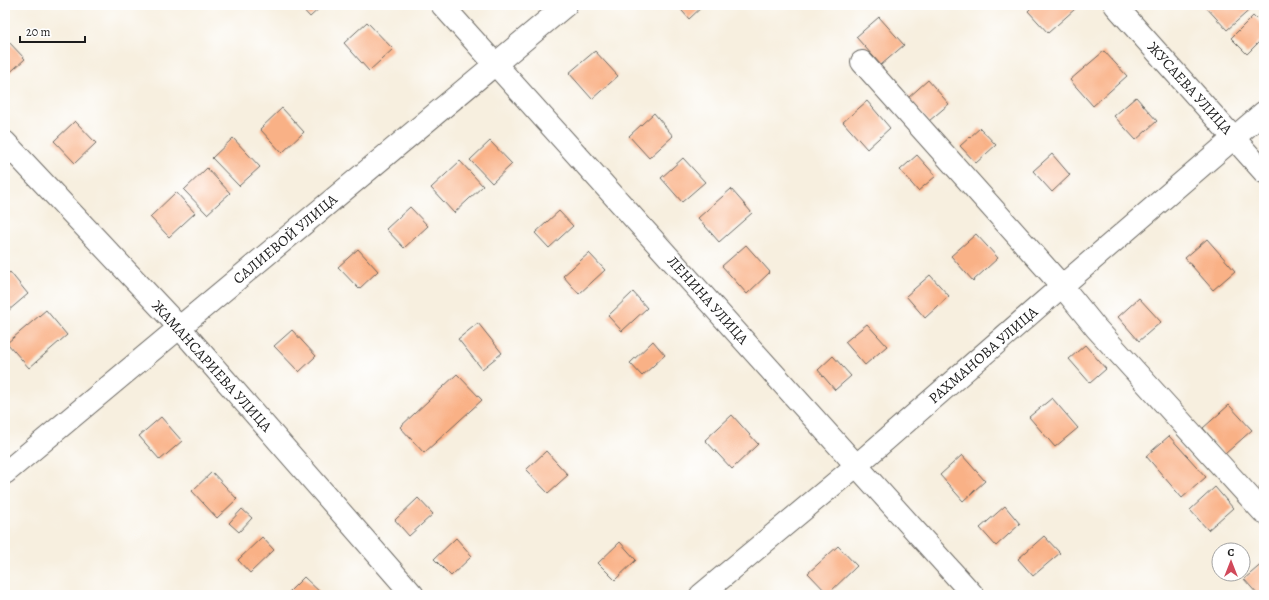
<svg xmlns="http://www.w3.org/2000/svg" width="1269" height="600" font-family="Alegreya,serif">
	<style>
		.building { fill: #f9b186 }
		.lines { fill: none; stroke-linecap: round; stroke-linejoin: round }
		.minor-casing { stroke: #696660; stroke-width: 24 }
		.minor { stroke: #fff; stroke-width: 22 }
		.labels { text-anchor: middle; stroke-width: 3; stroke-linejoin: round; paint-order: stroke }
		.street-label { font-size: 15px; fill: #1c1c1c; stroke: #fff }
	</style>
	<rect width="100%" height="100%" fill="#fff"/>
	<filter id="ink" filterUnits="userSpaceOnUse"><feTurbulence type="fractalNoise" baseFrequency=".025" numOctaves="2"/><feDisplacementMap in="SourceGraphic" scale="8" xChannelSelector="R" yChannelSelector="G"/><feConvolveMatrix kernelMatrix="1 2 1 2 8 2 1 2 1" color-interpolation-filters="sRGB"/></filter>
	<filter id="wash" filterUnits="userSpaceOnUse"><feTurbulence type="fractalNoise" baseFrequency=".012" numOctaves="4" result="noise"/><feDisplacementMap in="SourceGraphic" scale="16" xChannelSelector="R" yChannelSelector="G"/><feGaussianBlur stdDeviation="0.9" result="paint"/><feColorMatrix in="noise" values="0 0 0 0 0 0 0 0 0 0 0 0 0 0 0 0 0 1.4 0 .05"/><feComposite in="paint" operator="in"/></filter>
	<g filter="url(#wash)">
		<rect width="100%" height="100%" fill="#f7efdf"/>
		<g id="blocks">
			<!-- building -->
			<g class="building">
				<path d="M299,5h24l-13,12z"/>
				<path d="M677,5h27l-15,14z"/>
				<path d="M1034,5h38l3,4 -27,24 -20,-22z"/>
				<path d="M1204,5h48l2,1 -27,24z"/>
				<path d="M1253,16l11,11v10l-17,17 -16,-16z"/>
				<path d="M879,17l25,28 -23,20 -25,-28z"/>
				<path d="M367,22l26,27 -24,22 -25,-28z"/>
				<path d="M8,41l17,18 -20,18v-33z"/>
				<path d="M595,51l23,25 -26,23 -23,-26z"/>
				<path d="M1104,51l23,25 -34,30 -23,-26z"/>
				<path d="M928,80l21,24 -20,17 -21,-23z"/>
				<path d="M1136,97l21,24 -21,19 -22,-24z"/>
				<path d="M867,101l23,27 -23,21 -24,-27z"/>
				<path d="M282,108l22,24 -22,21 -22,-24z"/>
				<path d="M654,113l19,23 -24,22 -20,-22z"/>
				<path d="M75,121l21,22 -21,20 -21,-22z"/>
				<path d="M980,128l16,17 -20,18 -16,-17z"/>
				<path d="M233,138l27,29 -21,19 -27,-28z"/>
				<path d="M490,141l22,23 -20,19 -22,-23z"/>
				<path d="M1052,154l18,21 -18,17 -19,-21z"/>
				<path d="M917,155l19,21 -18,15 -18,-21z"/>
				<path d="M683,158l22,24 -23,20 -21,-24z"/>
				<path d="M460,161l23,25 -29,27 -23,-25z"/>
				<path d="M207,168l23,25 -23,21 -23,-24z"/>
				<path d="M731,189l21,24 -33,29 -21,-24z"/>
				<path d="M176,192l19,21 -26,24 -19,-20z"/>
				<path d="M410,207l18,19 -24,22 -18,-19z"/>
				<path d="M559,211l14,15 -24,22 -14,-15z"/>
				<path d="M976,234l22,24 -25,23 -22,-25z"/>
				<path d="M1207,239l28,32 -22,19 -28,-32z"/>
				<path d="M746,245l24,27 -23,22 -25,-28z"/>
				<path d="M358,249l20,22 -19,18 -21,-22z"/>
				<path d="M589,253l16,17 -26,24 -16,-18z"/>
				<path d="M10,272l18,22 -20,17 -3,-4v-31z"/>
				<path d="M930,275l19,21 -24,22 -19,-22z"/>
				<path d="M633,292l14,16 -25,23 -14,-15z"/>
				<path d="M1139,298l22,24 -22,19 -21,-24z"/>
				<path d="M46,310l21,25 -38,33 -22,-25z"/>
				<path d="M478,323l24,30 -20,16 -24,-30z"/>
				<path d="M867,324l20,22 -22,19 -20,-23z"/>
				<path d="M292,330l24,26 -17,16 -25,-26z"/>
				<path d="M653,341l12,14 -23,21 -12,-13z"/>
				<path d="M1085,345l21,24 -16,14 -21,-24z"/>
				<path d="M833,356l18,20 -16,14 -17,-20z"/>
				<path d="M457,374l25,26 -58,53 -24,-26z"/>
				<path d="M1052,398l26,30 -23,19 -26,-30z"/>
				<path d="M1229,405l23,25 -27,24 -22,-26z"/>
				<path d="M732,415l26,29 -26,25 -27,-29z"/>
				<path d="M161,417l21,24 -22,19 -21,-24z"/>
				<path d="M1169,436l37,41 -24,21 -36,-42z"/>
				<path d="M546,451l22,24 -20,18 -22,-23z"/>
				<path d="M962,455l23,26 -22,20 -23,-26z"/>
				<path d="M212,472l25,27 -20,19 -25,-27z"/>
				<path d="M1264,483v10l-5,-5z"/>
				<path d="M1215,487l18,21 -25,22 -18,-20z"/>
				<path d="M418,498l15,16 -24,22 -14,-16z"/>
				<path d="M1005,506l15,18 -24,22 -16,-18z"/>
				<path d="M242,509l10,9 -13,14 -10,-9z"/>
				<path d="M1044,536l16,17 -27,23 -15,-17z"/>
				<path d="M262,537l12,13 -24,23 -12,-13z"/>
				<path d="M456,538l16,18 -21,20 -17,-17z"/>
				<path d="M620,542l16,18 -21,20 -17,-17z"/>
				<path d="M838,546l19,20 -29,28 -20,-21z"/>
				<path d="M1264,562v33h-6l-14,-16z"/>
				<path d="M304,577l19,18h-37z"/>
			</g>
		</g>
	</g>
	<g filter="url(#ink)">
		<use href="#blocks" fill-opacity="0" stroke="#696660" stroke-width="1"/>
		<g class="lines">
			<defs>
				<g id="minor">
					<path d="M442,5l531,590"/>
					<path d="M1115,5l149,167"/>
					<path d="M862,62l200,224 34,42 168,185"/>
					<path d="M5,142l174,185 234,268"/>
					<path d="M5,473l561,-468"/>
					<path d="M701,595l156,-130 205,-179 202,-174"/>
				</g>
			</defs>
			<!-- minor casing -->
			<use href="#minor" class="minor-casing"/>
			<!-- minor -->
			<use href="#minor" class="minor"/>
		</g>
	</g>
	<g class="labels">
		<!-- street labels -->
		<g class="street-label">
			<text transform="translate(1190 88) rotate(48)" y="5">ЖУСАЕВА УЛИЦА</text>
			<text transform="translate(285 239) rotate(-40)" y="5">САЛИЕВОЙ УЛИЦА</text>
			<text transform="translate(708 300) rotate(48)" y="5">ЛЕНИНА УЛИЦА</text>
			<text transform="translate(983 355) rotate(-41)" y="5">РАХМАНОВА УЛИЦА</text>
			<text transform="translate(212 366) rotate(48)" y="5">ЖАМАНСАРИЕВА УЛИЦА</text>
		</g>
	</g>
	<!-- margin -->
	<rect width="1269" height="600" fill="none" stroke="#fff" stroke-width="20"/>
	<!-- north arrow -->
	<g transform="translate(1231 562)"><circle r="19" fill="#ffffff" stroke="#a4a4a4"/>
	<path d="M0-3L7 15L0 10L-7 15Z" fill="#d1495b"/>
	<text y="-6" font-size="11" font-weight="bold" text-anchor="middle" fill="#1c1c1c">С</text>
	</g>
	<!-- scale -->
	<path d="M20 36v6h65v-6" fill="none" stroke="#1c1c1c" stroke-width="2"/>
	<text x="26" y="36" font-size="12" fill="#1c1c1c" stroke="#ffffff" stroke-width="3" paint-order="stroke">20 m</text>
</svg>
